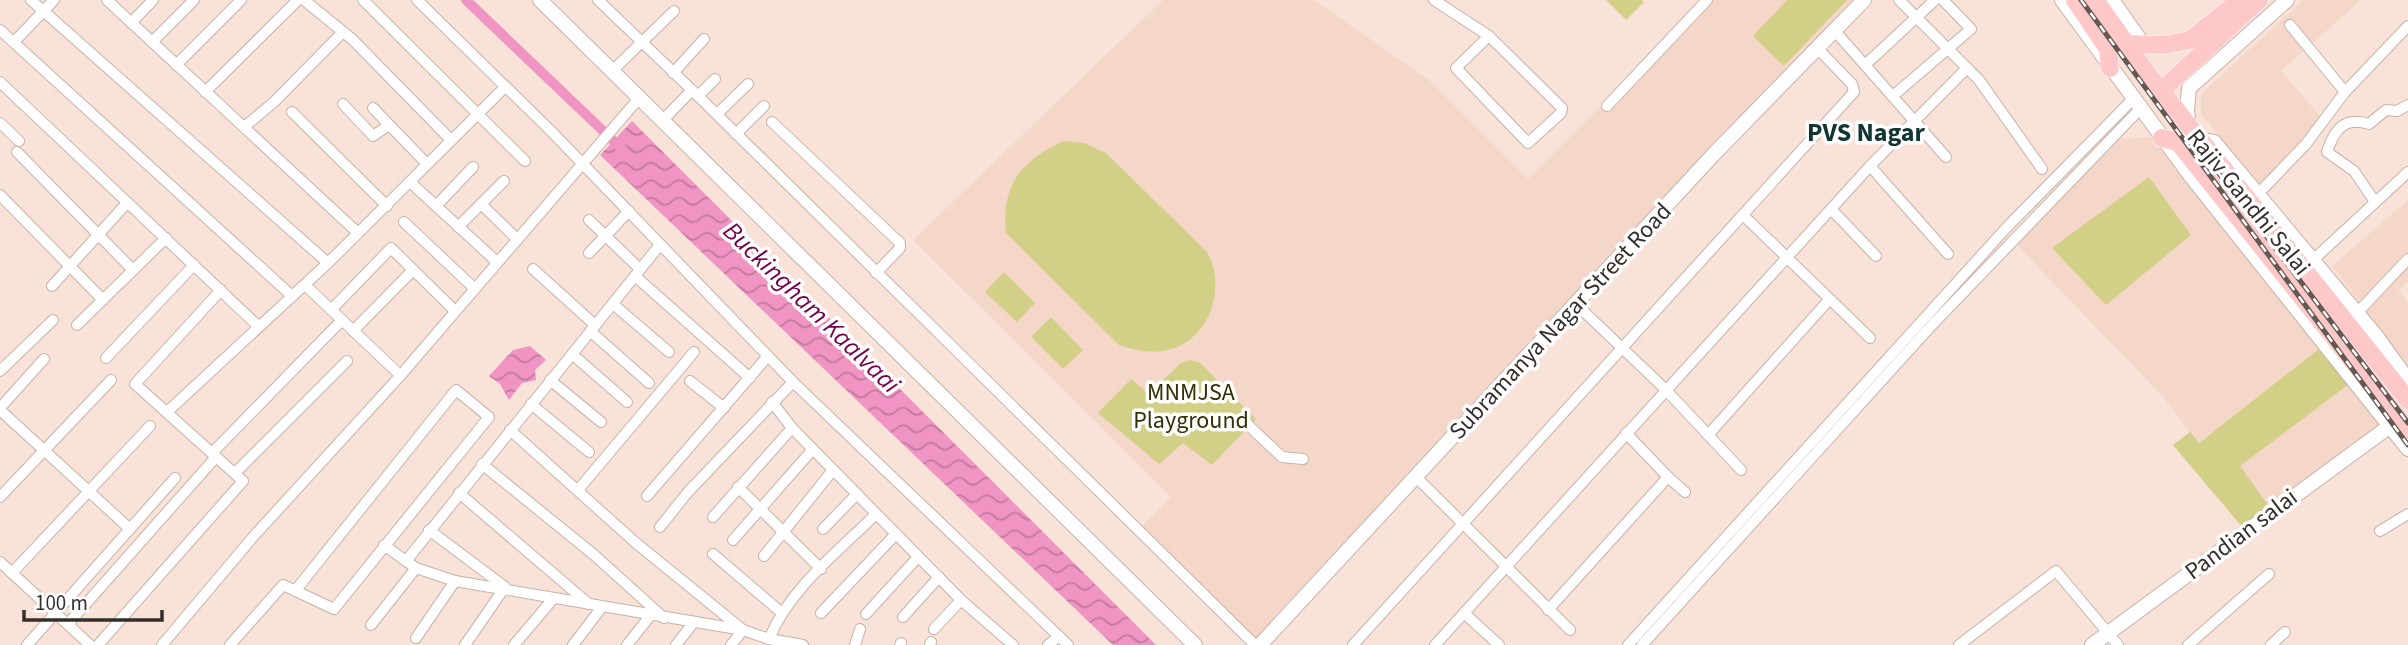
<svg xmlns="http://www.w3.org/2000/svg" width="2408" height="645" font-family="'Source Sans 3',sans-serif">
	<style>
		.built { fill: #f4d7c8 }
		.green { fill: #d2cf87 }
		.water { fill: url(#water-waves) }
		.lines { fill: none; stroke-linecap: round; stroke-linejoin: round }
		.canal { stroke: #f094c3; stroke-width: 10 }
		.minor-casing { stroke: #c7b2a8; stroke-width: 12 }
		.tertiary-casing { stroke: #c7b2a8; stroke-width: 16 }
		.primary-casing { stroke: #fff; stroke-width: 19 }
		.minor { stroke: #fff; stroke-width: 10 }
		.tertiary { stroke: #fff; stroke-width: 14 }
		.primary { stroke: #fec8c9; stroke-width: 18 }
		.rail-casing { stroke: #635852; stroke-width: 5 }
		.rail { stroke: #fff; stroke-width: 2.5; stroke-dasharray: 8; stroke-linecap: butt }
		.labels { text-anchor: middle; stroke-width: 7; stroke-linejoin: round; paint-order: stroke }
		.street-label { font-size: 24px; fill: #362e2a; stroke: #fff }
		.park-label { font-size: 24px; fill: #333003; stroke: #fff }
		.neighbourhood-label { font-size: 26px; font-weight: bold; fill: #113434; stroke: #fff }
		.water-label { font-size: 26px; font-style: italic; fill: #72004c; stroke: #fff }
	</style>
	<defs>
		<pattern id="water-waves" width="16" height="10" patternUnits="userSpaceOnUse" patternTransform="scale(1.75)"><rect width="16" height="10" fill="#f094c3"/><path d="M0 5q4-4 8 0t8 0" fill="none" stroke="#c3799f"/></pattern>
	</defs>
	<rect width="100%" height="100%" fill="#f9e3d8"/>
	<!-- built -->
	<g class="built">
		<path d="M1163,0h151l115,80 99,99 179,-179h146l-597,644 -117,-115 32,-32 -258,-257z"/>
		<path d="M2303,0h58l-80,71 40,46 -60,70 -60,-73v-20z"/>
		<path d="M2153,137l167,211 -122,95 -34,-45 -151,-157 106,-102z"/>
		<path d="M2408,200v82l-10,8 10,13v62l-76,-99z"/>
		<path d="M2349,384l32,43 -111,81 -31,-42z"/>
	</g>
	<!-- green -->
	<g class="green">
		<path d="M1606,0h36l2,2 -18,18z"/>
		<path d="M1787,0h60l-63,66 -31,-30z"/>
		<path d="M1064,141l20,2 22,10 101,99c20,35 3,88 -39,98 -17,4 -34,0 -49,-5l-113,-112c-5,-49 16,-73 58,-92z"/>
		<path d="M2149,177l42,58 -85,70 -54,-57z"/>
		<path d="M1004,272l31,31 -18,19 -32,-30z"/>
		<path d="M1051,317l32,33 -20,19 -32,-32z"/>
		<path d="M2320,348l29,36 -109,82 30,42 -27,20 -70,-83 17,-13 9,11z"/>
		<path d="M1190,360l10,3 56,56 -44,46 -29,-22 -24,21 -61,-51 33,-34 18,15 32,-31z"/>
	</g>
	<!-- water -->
	<g class="water">
		<path d="M632,121l524,524h-43l-513,-490z"/>
		<path d="M530,346l16,14 -11,10 1,10 -14,3 -13,17 -9,-16 -11,-8 24,-26z"/>
	</g>
	<g class="lines">
		<!-- canal -->
		<path class="canal" d="M466,0l157,150"/>
		<defs>
			<g id="minor">
				<path d="M31,0l297,263"/>
				<path d="M107,0l251,233"/>
				<path d="M304,0l48,39 99,101"/>
				<path d="M363,0l162,161"/>
				<path d="M417,0l134,131 242,251 275,263"/>
				<path d="M598,0l94,90"/>
				<path d="M1434,0l55,36 73,72 -1,5 -33,30 -72,-75 33,-32"/>
				<path d="M1899,0l80,80 63,89"/>
				<path d="M131,23l22,-23"/>
				<path d="M2290,25l55,67"/>
				<path d="M0,30l292,266"/>
				<path d="M1834,30l112,127"/>
				<path d="M14,42l40,-42"/>
				<path d="M152,42l42,-42"/>
				<path d="M176,65l65,-65"/>
				<path d="M1865,65l70,-65"/>
				<path d="M612,71l62,-60"/>
				<path d="M673,73l31,-34"/>
				<path d="M0,82l258,244"/>
				<path d="M205,92l93,-92"/>
				<path d="M1894,95l77,-66 -28,-29"/>
				<path d="M698,96l17,-17"/>
				<path d="M343,104l30,32 16,-11"/>
				<path d="M1607,106l100,-106"/>
				<path d="M373,108l54,56"/>
				<path d="M292,112l95,94"/>
				<path d="M717,114l31,-30"/>
				<path d="M663,120l29,-30 563,555"/>
				<path d="M772,122l128,121v5l-24,25"/>
				<path d="M0,123l19,18"/>
				<path d="M244,127l30,-25 69,-70"/>
				<path d="M736,134l28,-28"/>
				<path d="M17,152l116,118"/>
				<path d="M1870,166l78,88"/>
				<path d="M410,182l87,80"/>
				<path d="M0,195l103,105"/>
				<path d="M2257,195l49,-51 39,-52 63,-66"/>
				<path d="M2375,202l-21,-31 -27,-19c7,-22 17,-36 42,-28l17,-14 11,1 11,-6"/>
				<path d="M481,204l35,34"/>
				<path d="M436,206l37,-39"/>
				<path d="M1831,209l45,47"/>
				<path d="M1743,215l127,123"/>
				<path d="M589,220l51,49"/>
				<path d="M404,222l71,67"/>
				<path d="M458,227l46,-46"/>
				<path d="M659,246l-253,315 10,7 39,13 288,49 26,9 34,6"/>
				<path d="M589,253l40,-42"/>
				<path d="M2312,261l96,-89"/>
				<path d="M533,269l62,56"/>
				<path d="M635,276l115,102"/>
				<path d="M305,285l95,90"/>
				<path d="M52,286l74,-82"/>
				<path d="M613,304l56,48"/>
				<path d="M1576,304l89,85 76,81"/>
				<path d="M331,310l60,-62 64,63"/>
				<path d="M2357,313l51,-54"/>
				<path d="M77,325l89,-87"/>
				<path d="M353,331l60,-61"/>
				<path d="M590,331l59,52"/>
				<path d="M572,354l55,48"/>
				<path d="M106,358l88,-93"/>
				<path d="M0,371l53,-51"/>
				<path d="M550,380l51,42"/>
				<path d="M690,381l34,27"/>
				<path d="M772,402l20,26 169,172 52,45"/>
				<path d="M531,404l58,48"/>
				<path d="M0,408l44,-49"/>
				<path d="M0,410l130,119"/>
				<path d="M167,412l161,-149 177,-176"/>
				<path d="M1247,424l35,33 21,2"/>
				<path d="M510,430l126,113 107,87 -12,15"/>
				<path d="M1708,435l120,-134"/>
				<path d="M212,453l130,-133"/>
				<path d="M482,464l111,90 71,64"/>
				<path d="M235,473l112,-112"/>
				<path d="M1416,477l154,153"/>
				<path d="M1668,477l17,15"/>
				<path d="M738,487l83,82"/>
				<path d="M578,490l116,-138"/>
				<path d="M459,493l130,111"/>
				<path d="M647,496l121,-140"/>
				<path d="M0,497l111,-117"/>
				<path d="M713,517l79,-89"/>
				<path d="M660,527l28,-35 105,-110"/>
				<path d="M823,529l34,-35"/>
				<path d="M429,530l76,57 -40,58"/>
				<path d="M2380,531l28,-17"/>
				<path d="M733,540l80,-91"/>
				<path d="M384,545l22,16"/>
				<path d="M713,554l69,59"/>
				<path d="M764,556l69,-86"/>
				<path d="M0,562l90,83"/>
				<path d="M12,573l138,-147"/>
				<path d="M1548,610l120,-133 -42,-44"/>
				<path d="M821,613l75,-79"/>
				<path d="M1464,613l35,32"/>
				<path d="M866,614l52,-57"/>
				<path d="M903,617l36,-40"/>
				<path d="M68,624l148,-167"/>
				<path d="M371,625l45,-57"/>
				<path d="M934,629l27,-29"/>
				<path d="M416,638l39,-57"/>
				<path d="M769,639c20,-50 70,-88 107,-125"/>
				<path d="M27,645l148,-167"/>
				<path d="M98,645l145,-164 -108,-97 86,-94"/>
				<path d="M162,645l91,-108 147,-161 240,-279"/>
				<path d="M230,645l53,-60 51,24 155,-192 -33,-27 -161,201"/>
				<path d="M514,645l39,-46"/>
				<path d="M573,645l29,-38"/>
				<path d="M627,645l23,-29"/>
				<path d="M676,645l18,-23"/>
				<path d="M855,645l5,-16"/>
				<path d="M900,645l1,-2"/>
				<path d="M930,645l1,-3"/>
				<path d="M1048,645l11,-9"/>
				<path d="M1353,645l501,-553 -2,-8 -35,-36"/>
				<path d="M1435,645l435,-479 97,-98"/>
				<path d="M1628,645l380,-419 125,-127"/>
				<path d="M1642,645l290,-320 208,-216"/>
				<path d="M1959,645l97,-74 62,74"/>
				<path d="M2188,645l81,-71"/>
				<path d="M2271,645l14,-13"/>
			</g>
			<g id="tertiary">
				<path d="M540,0l655,645"/>
				<path d="M2062,0l131,179 215,270"/>
				<path d="M2112,0l31,44"/>
				<path d="M2189,126l-2,-15 2,-23 98,-88"/>
				<path d="M2200,140l14,2 163,195 31,43"/>
				<path d="M1260,645l453,-490 151,-155"/>
				<path d="M2092,645l306,-225"/>
			</g>
			<g id="primary">
				<path d="M2075,0l33,49 2,19"/>
				<path d="M2095,0l55,77 258,323"/>
				<path d="M2125,44l39,1 26,-5 50,-40"/>
				<path d="M2161,91l98,-91"/>
				<path d="M2162,138l16,4 230,288"/>
			</g>
		</defs>
		<!-- minor casing -->
		<use href="#minor" class="minor-casing"/>
		<!-- tertiary casing -->
		<use href="#tertiary" class="tertiary-casing"/>
		<!-- primary casing -->
		<use href="#primary" class="primary-casing"/>
		<!-- minor -->
		<use href="#minor" class="minor"/>
		<!-- tertiary -->
		<use href="#tertiary" class="tertiary"/>
		<!-- primary -->
		<use href="#primary" class="primary"/>
		<defs>
			<g id="rail">
				<path d="M2081,0l327,445"/>
				<path d="M2217,171l191,252"/>
			</g>
		</defs>
		<!-- rail casing -->
		<use href="#rail" class="rail-casing"/>
		<!-- rail -->
		<use href="#rail" class="rail"/>
	</g>
	<g class="labels">
		<!-- street labels -->
		<g class="street-label">
			<text transform="translate(2249 202) rotate(51)" y="8">Rajiv Gandhi Salai</text>
			<text transform="translate(1560 321) rotate(-47)" y="8">Subramanya Nagar Street Road</text>
			<text transform="translate(2241 534) rotate(-37)" y="8">Pandian salai</text>
		</g>
		<!-- park labels -->
		<g class="park-label">
			<text x="1191" y="400">MNMJSA<tspan x="1191" dy="28">Playground</tspan></text>
		</g>
		<!-- neighbourhood labels -->
		<g class="neighbourhood-label">
			<text x="1866" y="141">PVS Nagar</text>
		</g>
		<!-- water labels -->
		<g class="water-label">
			<text transform="translate(812 307) rotate(44)" y="9">Buckingham Kaalvaai</text>
		</g>
	</g>
	<!-- scale -->
	<path d="M24 610v10h138v-10" fill="none" stroke="#362e2a" stroke-width="3.5"/>
	<text x="35" y="610" font-size="21" fill="#362e2a" stroke="#ffffff" stroke-width="5" paint-order="stroke">100 m</text>
</svg>
